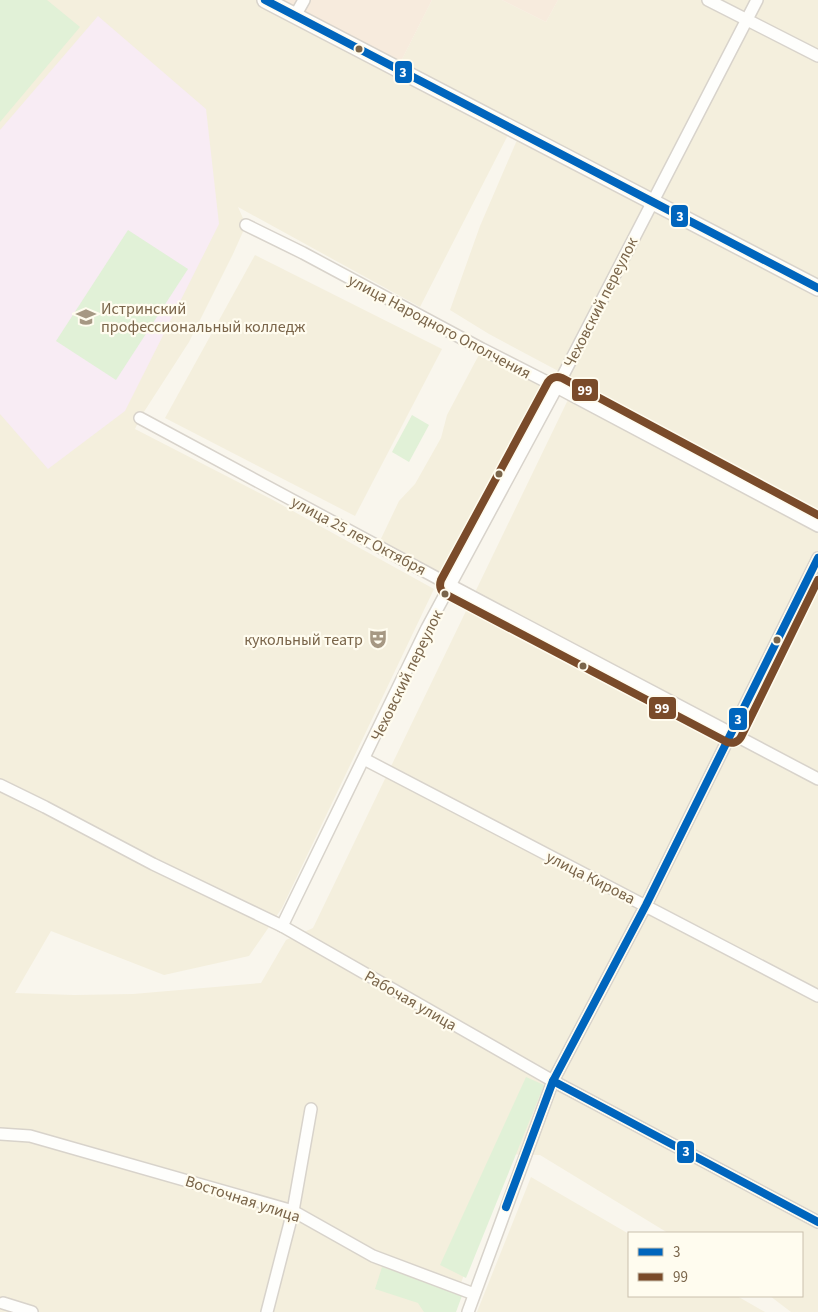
<svg xmlns="http://www.w3.org/2000/svg" width="818" height="1312" font-family="'Source Sans 3',sans-serif">
	<style>
		.residential { fill: #f4efdd }
		.commercial { fill: #f7ebdd }
		.education { fill: #f8ecf4 }
		.green { fill: #e1f1d7 }
		.lines { fill: none; stroke-linecap: round; stroke-linejoin: round }
		.minor-casing { stroke: #d8d3cb; stroke-width: 14 }
		.tertiary-casing { stroke: #d8d3cb; stroke-width: 18 }
		.minor { stroke: #fefefc; stroke-width: 11 }
		.tertiary { stroke: #fefefc; stroke-width: 15 }
		.bus-1-casing { stroke: #fffcef; stroke-width: 11 }
		.bus-2-casing { stroke: #fffcef; stroke-width: 11 }
		.bus-1 { stroke: #0065bd; stroke-width: 8 }
		.bus-2 { stroke: #7a4b2a; stroke-width: 8 }
		.bus-dot { fill: #7a654a; stroke: #fffcef; stroke-width: 2 }
		.labels { text-anchor: middle; stroke-width: 4.5; stroke-linejoin: round; paint-order: stroke }
		.street-label { font-size: 16px; fill: #7a654a; stroke: #fffcef }
		.poi-label { font-size: 16px; fill: #7a654a; stroke: #fffcef; text-anchor: start }
		.line-badge { stroke: #fffcef; stroke-width: 2 }
		.badge-label { font-size: 14px; text-anchor: middle; font-weight: bold; fill: #fff }
	</style>
	<rect width="100%" height="100%" fill="#f9f6ed"/>
	<!-- residential -->
	<g class="residential">
		<path d="M0,0h265l69,36 22,21 152,78 -88,172 -182,-100 8,18 -13,29 -44,88 -49,76 -5,11 138,71 161,89 -152,319 -33,48 -85,19 -113,-44 -36,62 59,2 59,-1 128,-11 25,-43 27,-12 264,-547 -88,-47 -39,-24 30,-84 40,-93 -123,-64 35,-69h70l44,22 12,-22h260v1312h-27l-21,-16h32v-63h-134l-128,-78 -38,-1 -50,158h-452z"/>
		<path d="M255,255l187,94 -87,167 -190,-98z"/>
		<path d="M482,349l75,38 -107,198 -72,-40 21,-44 16,-17 26,-46 6,-23z"/>
		<path d="M531,1177l98,57v62h108l28,16h-288z"/>
	</g>
	<!-- commercial -->
	<g class="commercial">
		<path d="M265,0h167l-35,69z"/>
		<path d="M502,0h56l-12,22z"/>
	</g>
	<!-- education -->
	<path class="education" d="M98,16l108,93 13,115 -94,187 -77,58 -48,-55v-284z"/>
	<!-- green -->
	<g class="green">
		<path d="M0,0h47l33,27 -80,95z"/>
		<path d="M128,230l60,39 -72,111 -60,-39z"/>
		<path d="M412,415l17,10 -20,37 -17,-10z"/>
		<path d="M526,1077l18,8 -78,193 -26,-13z"/>
		<path d="M382,1267l81,26 -7,19h-32l-6,-9 -43,-14z"/>
	</g>
	<g class="lines">
		<defs>
			<g id="minor">
				<path d="M708,0l110,56"/>
				<path d="M295,16l9,-16"/>
				<path d="M246,225l57,28 179,96 65,33 271,144"/>
				<path d="M140,418l310,167 368,194"/>
				<path d="M364,759l454,237"/>
				<path d="M0,785l45,22 108,57 129,62 271,155 265,141"/>
				<path d="M282,926l145,-298 130,-241 200,-387"/>
				<path d="M0,1134l30,2 263,75 80,45 101,38"/>
				<path d="M3,1303l29,9"/>
				<path d="M267,1312l26,-101 18,-102"/>
				<path d="M468,1312l85,-231 93,-176 172,-347"/>
			</g>
			<path id="tertiary" d="M265,0l553,288"/>
		</defs>
		<!-- minor casing -->
		<use href="#minor" class="minor-casing"/>
		<!-- tertiary casing -->
		<use href="#tertiary" class="tertiary-casing"/>
		<!-- minor -->
		<use href="#minor" class="minor"/>
		<!-- tertiary -->
		<use href="#tertiary" class="tertiary"/>
		<defs>
			<g id="bus-1">
				<path d="M265,0l553,288"/>
				<path d="M553,1081l265,141"/>
				<path d="M506,1207l47,-126 93,-176 172,-347"/>
			</g>
			<path id="bus-2" d="M818,515l-256,-137c-6,-2 -10,-1 -14,4l-107,198c-2,6 -1,10 4,14l282,148c6,2 11,0 14,-5l77,-157"/>
		</defs>
		<!-- bus-1 casing -->
		<use href="#bus-1" class="bus-1-casing"/>
		<!-- bus-2 casing -->
		<use href="#bus-2" class="bus-2-casing"/>
		<!-- bus-1 -->
		<use href="#bus-1" class="bus-1"/>
		<!-- bus-2 -->
		<use href="#bus-2" class="bus-2"/>
	</g>
	<!-- icons -->
	<defs>
		<symbol id="university-bare" viewBox="-9 -9 18 18"><path d="M0-5L7-2L0 1L-7-2ZM-4 1L0 2.5L4 1V4Q0 6-4 4Z" fill="#a69883" stroke="#fffcef" stroke-width="2.5" paint-order="stroke"/></symbol>
		<symbol id="theatre-bare" viewBox="-9 -9 18 18"><path d="M-5-5.5Q0-4 5-5.5V0Q5 5 0 6Q-5 5-5 0ZM-3.3-2.5H-1v1.5H-3.3ZM1-2.5H3.3v1.5H1ZM-2.8 1Q0 5.5 2.8 1Z" fill="#a69883" stroke="#fffcef" stroke-width="2.5" paint-order="stroke"/></symbol>
	</defs>
	<g fill-rule="evenodd">
		<use href="#university-bare" x="72" y="303" width="28" height="28"/>
		<use href="#theatre-bare" x="364" y="625" width="28" height="28"/>
	</g>
	<!-- markers -->
	<g class="bus-dot">
		<circle cx="359" cy="49" r="4.5"/>
		<circle cx="499" cy="474" r="4.5"/>
		<circle cx="445" cy="594" r="4.5"/>
		<circle cx="777" cy="640" r="4.5"/>
		<circle cx="583" cy="666" r="4.5"/>
	</g>
	<g class="labels">
		<!-- street labels -->
		<g class="street-label">
			<text transform="translate(600 302) rotate(-63)" y="6">Чеховский переулок</text>
			<text transform="translate(440 326) rotate(28)" y="6">улица Народного Ополчения</text>
			<text transform="translate(359 535) rotate(28)" y="6">улица 25 лет Октября</text>
			<text transform="translate(406 675) rotate(-64)" y="6">Чеховский переулок</text>
			<text transform="translate(591 877) rotate(27)" y="6">улица Кирова</text>
			<text transform="translate(411 1000) rotate(30)" y="6">Рабочая улица</text>
			<text transform="translate(243 1198) rotate(18)" y="6">Восточная улица</text>
		</g>
		<!-- poi labels -->
		<g class="poi-label">
			<text x="101" y="314">Истринский<tspan x="101" dy="18">профессиональный колледж</tspan></text>
			<text x="363" y="645" text-anchor="end">кукольный театр</text>
		</g>
	</g>
	<g class="line-badge">
		<rect x="394" y="60" width="19" height="24" rx="5" fill="#0065bd"/>
		<rect x="670" y="204" width="19" height="24" rx="5" fill="#0065bd"/>
		<rect x="571" y="378" width="28" height="24" rx="5" fill="#7a4b2a"/>
		<rect x="648" y="696" width="29" height="24" rx="5" fill="#7a4b2a"/>
		<rect x="728" y="707" width="20" height="24" rx="5" fill="#0065bd"/>
		<rect x="676" y="1140" width="19" height="24" rx="5" fill="#0065bd"/>
	</g>
	<g class="badge-label">
		<text x="403" y="77">3</text>
		<text x="680" y="221">3</text>
		<text x="585" y="395">99</text>
		<text x="662" y="713">99</text>
		<text x="738" y="724">3</text>
		<text x="686" y="1156">3</text>
	</g>
	<!-- legend -->
	<rect x="628" y="1232" width="175" height="65" fill="#fffcef" stroke="#cac0ad"/>
	<rect x="638" y="1248" width="25" height="8" fill="#0065bd" stroke="#cac0ad"/>
	<text x="673" y="1257" font-size="15" fill="#7a654a">3</text>
	<rect x="638" y="1273" width="25" height="8" fill="#7a4b2a" stroke="#cac0ad"/>
	<text x="673" y="1282" font-size="15" fill="#7a654a">99</text>
</svg>
